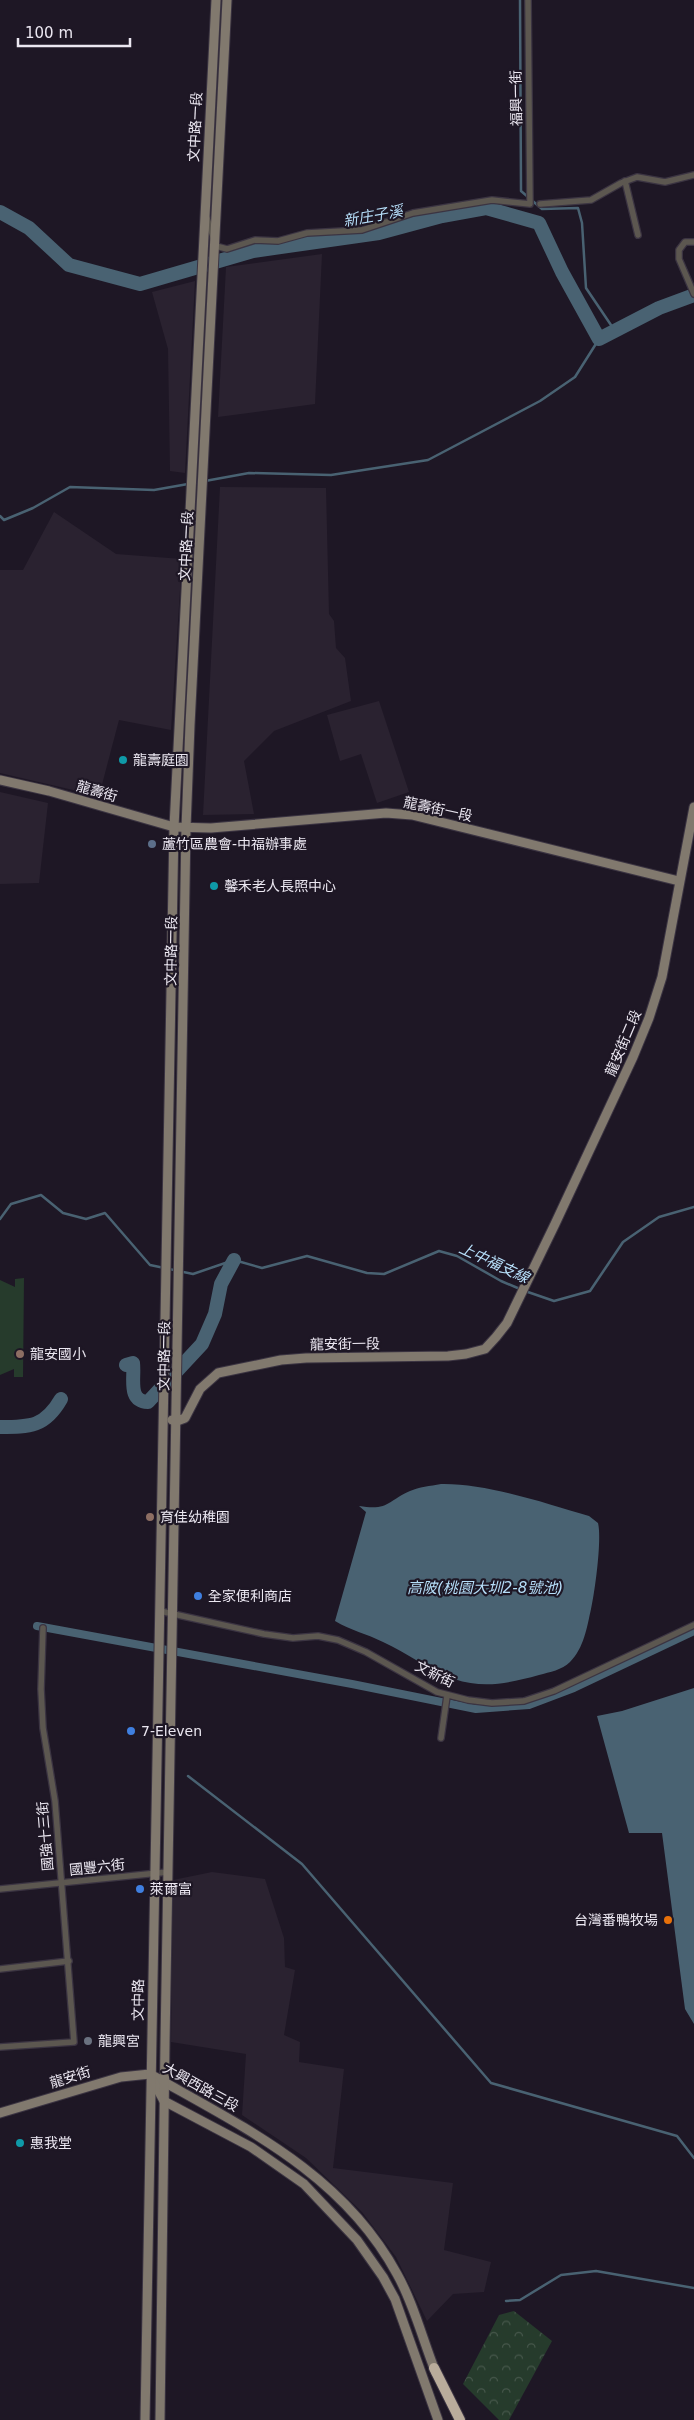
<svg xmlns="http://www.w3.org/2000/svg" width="694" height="2420" font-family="'DejaVu Sans','Noto Sans TC',sans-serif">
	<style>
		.industrial { fill: #2a2230 }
		.green { fill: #263b2c }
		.forest { fill: url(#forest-crowns) }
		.water { fill: #496272 }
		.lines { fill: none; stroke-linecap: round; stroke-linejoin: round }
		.stream { stroke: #496272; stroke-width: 2.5 }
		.canal { stroke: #496272; stroke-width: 8 }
		.river { stroke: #496272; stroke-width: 14 }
		.street-casing { stroke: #3b3442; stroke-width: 8 }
		.secondary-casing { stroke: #3b3442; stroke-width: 11 }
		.highway-casing { stroke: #3b3442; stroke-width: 12 }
		.street { stroke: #5c5750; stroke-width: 5.5 }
		.secondary { stroke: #81796e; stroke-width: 9 }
		.highway { stroke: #b9ac9b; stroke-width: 10 }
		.culture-dot { fill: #0f9aa8; stroke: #1e1725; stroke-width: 2 }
		.service-dot { fill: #5c6f8a; stroke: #1e1725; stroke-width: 2 }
		.education-dot { fill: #8d6e63; stroke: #1e1725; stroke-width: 2 }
		.shop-dot { fill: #3f7fe0; stroke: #1e1725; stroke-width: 2 }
		.food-dot { fill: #e8710a; stroke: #1e1725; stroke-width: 2 }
		.worship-dot { fill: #6b7280; stroke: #1e1725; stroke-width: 2 }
		.labels { text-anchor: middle; stroke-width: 4.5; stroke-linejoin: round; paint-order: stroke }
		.street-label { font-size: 14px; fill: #ebe7f1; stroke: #1e1725 }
		.poi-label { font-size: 14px; fill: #ebe7f1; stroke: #1e1725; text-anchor: start }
		.water-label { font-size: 15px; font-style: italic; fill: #b6def9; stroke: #1e1725 }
	</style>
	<defs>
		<pattern id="forest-crowns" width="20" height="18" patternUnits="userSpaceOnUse" patternTransform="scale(1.25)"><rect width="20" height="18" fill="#263b2c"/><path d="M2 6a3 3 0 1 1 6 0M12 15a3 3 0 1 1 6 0" fill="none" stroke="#46574b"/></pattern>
	</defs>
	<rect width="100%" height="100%" fill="#1e1725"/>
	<!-- industrial -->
	<g class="industrial">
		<path d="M322,254l-7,150 -97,13 8,-150z"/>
		<path d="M195,281l-10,192 -15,-2 -2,-122 -16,-57z"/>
		<path d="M220,487l106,1 3,126 5,7 2,27 9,10 6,43 -77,30 -30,30 10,53 -51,1z"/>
		<path d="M54,512l62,42 66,5 -11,171 -52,-10 -20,76 -99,-23v-203h23z"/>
		<path d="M379,701l30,91 -32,11 -16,-49 -21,7 -13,-46z"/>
		<path d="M0,792l48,11 -9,80 -39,1z"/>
		<path d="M212,1872l53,7 19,59 1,29 10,3 -11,65 16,7 -1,20 45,7 -11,99 120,15 -9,67 47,12 -7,30 -31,2 -26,27 -31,-64 -34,-45 -56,-54 -64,-43 4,-61 -75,-12 2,-162z"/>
	</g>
	<!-- green -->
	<path class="green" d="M24,1278l-1,99h-9v-8l-14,6v-95l15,7v-8z"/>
	<!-- forest -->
	<path class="forest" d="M514,2311l38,30 -43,79h-10l-36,-36 36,-69z"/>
	<!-- water -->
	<g class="water">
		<path d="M441,1484c45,-1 104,19 148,32l9,7c4,16 -3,68 -7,86 -4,18 -7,39 -21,53 -8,8 -20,10 -31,13 -29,8 -55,14 -85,4 -26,-9 -46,-26 -71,-37 -16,-8 -33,-12 -48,-21l31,-109 -7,-6c30,5 28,-5 51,-15 9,-4 20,-5 31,-7z"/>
		<path d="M694,1688v336l-9,-15 -23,-176h-33l-32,-117 25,-5z"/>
	</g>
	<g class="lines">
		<!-- stream -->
		<g class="stream">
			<path d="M520,0l1,191 21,18 36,-1 4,15 4,65 29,43"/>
			<path d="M194,483l55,-10 82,2 97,-15 112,-59 35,-24 24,-38"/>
			<path d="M0,516l4,4 29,-12 37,-21 84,3 34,-6"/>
			<path d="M0,1219l11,-15 30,-9 22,18 23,6 19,-6 45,52 43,9 41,-14 28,8 45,-12 60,17 17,1 55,-23 18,5 44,25 19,8"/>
			<path d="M525,1291l29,10 36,-10 33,-49 36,-25 35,-10"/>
			<path d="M188,1776l114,88 189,219 186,53 17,22"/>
			<path d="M506,2301l14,-1 41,-25 35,-4 98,17"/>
		</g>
		<!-- canal -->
		<path class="canal" d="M37,1626l315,58 124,25 53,-4 45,-17 120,-57"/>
		<!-- river -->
		<g class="river">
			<path d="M0,212l29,16 40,37 71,19 113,-33 126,-18 63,-17 44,-8 53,15 23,49 37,67 60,-31 35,-13"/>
			<path d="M126,1365l7,-2c2,15 -6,38 15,39l54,-58 13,-30 6,-30 13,-24"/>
			<path d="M0,1427c30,0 45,0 61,-28"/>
		</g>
		<defs>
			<g id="street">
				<path d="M625,181l13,54"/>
				<path d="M540,204l51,-4 30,-17 16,-6 28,5 29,-7"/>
				<path d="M207,218l9,28 11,3 28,-9 23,1 29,-8 55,-3 51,-17 79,-13 38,4 -2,-204"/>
				<path d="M694,242h-9l-6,8v9l15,35"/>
				<path d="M160,1611l104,23 29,4 25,-2 20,4 28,12 71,40 31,8 24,3 32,-2 30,-10 140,-66"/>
				<path d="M441,1738l6,-42"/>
				<path d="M0,1889l168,-17"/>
				<path d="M0,1969l69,-8"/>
				<path d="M0,2047l74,-5 -19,-241 -12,-73 -2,-39 2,-61"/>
			</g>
			<g id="secondary">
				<path d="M0,780l49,11 125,36 37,1 175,-15 26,2 267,66"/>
				<path d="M172,1420l5,1 8,-3 15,-29 18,-16 63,-13 25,-2 142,-2 18,-2 19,-5 11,-12 11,-14 48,-99 78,-167 16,-39 13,-41 32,-170"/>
				<path d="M150,2074c95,54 193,100 247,200 17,30 26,67 39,99"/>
				<path d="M151,2077l13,24 87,46 53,37 53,56 26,37 12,22 43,121"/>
				<path d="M0,2113l121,-36 29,-3"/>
				<path d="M145,2420l29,-1593 42,-827"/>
				<path d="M160,2420l5,-377 21,-1215 4,-103 37,-725"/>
			</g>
			<path id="highway" d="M434,2368l26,52"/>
		</defs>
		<!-- street casing -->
		<use href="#street" class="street-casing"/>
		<!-- secondary casing -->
		<use href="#secondary" class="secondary-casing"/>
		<!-- highway casing -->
		<use href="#highway" class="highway-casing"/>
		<!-- street -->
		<use href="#street" class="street"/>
		<!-- secondary -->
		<use href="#secondary" class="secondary"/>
		<!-- highway -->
		<use href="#highway" class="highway"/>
	</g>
	<!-- markers -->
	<g class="culture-dot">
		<circle cx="123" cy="760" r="5"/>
		<circle cx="214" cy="886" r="5"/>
		<circle cx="20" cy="2143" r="5"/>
	</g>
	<circle class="service-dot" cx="152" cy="844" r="5"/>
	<g class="education-dot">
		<circle cx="20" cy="1354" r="5"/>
		<circle cx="150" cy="1517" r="5"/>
	</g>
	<g class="shop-dot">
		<circle cx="198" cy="1596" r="5"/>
		<circle cx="131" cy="1731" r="5"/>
		<circle cx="140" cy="1889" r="5"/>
	</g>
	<circle class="food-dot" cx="668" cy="1920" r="5"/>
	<circle class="worship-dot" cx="88" cy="2041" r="5"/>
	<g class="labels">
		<!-- street labels -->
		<g class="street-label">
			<text transform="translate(516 98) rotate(-91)" y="5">福興一街</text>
			<text transform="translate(195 127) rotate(-87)" y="5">文中路一段</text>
			<text transform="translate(186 546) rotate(-87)" y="5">文中路一段</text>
			<text transform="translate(97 791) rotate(16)" y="5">龍壽街</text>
			<text transform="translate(438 809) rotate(12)" y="5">龍壽街一段</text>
			<text transform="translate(171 951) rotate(-89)" y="5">文中路一段</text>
			<text transform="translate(623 1043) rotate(-67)" y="5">龍安街二段</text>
			<text transform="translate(345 1344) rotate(-1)" y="5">龍安街一段</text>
			<text transform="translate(164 1356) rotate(-89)" y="5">文中路一段</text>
			<text transform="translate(435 1674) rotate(26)" y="5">文新街</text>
			<text transform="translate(45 1836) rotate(-95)" y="5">國強十三街</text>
			<text transform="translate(97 1867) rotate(-6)" y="5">國豐六街</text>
			<text transform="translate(138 2000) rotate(-89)" y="5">文中路</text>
			<text transform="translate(70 2077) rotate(-17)" y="5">龍安街</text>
			<text transform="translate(201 2087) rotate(29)" y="5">大興西路三段</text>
		</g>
		<!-- poi labels -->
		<g class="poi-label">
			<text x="133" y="765">龍壽庭園</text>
			<text x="162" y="849">蘆竹區農會-中福辦事處</text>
			<text x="224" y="891">馨禾老人長照中心</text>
			<text x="30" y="1359">龍安國小</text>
			<text x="160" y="1522">育佳幼稚園</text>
			<text x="208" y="1601">全家便利商店</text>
			<text x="141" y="1736">7-Eleven</text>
			<text x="150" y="1894">萊爾富</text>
			<text x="658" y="1925" text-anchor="end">台灣番鴨牧場</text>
			<text x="98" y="2046">龍興宮</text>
			<text x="30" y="2148">惠我堂</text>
		</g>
		<!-- water labels -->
		<g class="water-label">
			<text transform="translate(373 216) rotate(-10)" y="5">新庄子溪</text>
			<text transform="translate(494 1263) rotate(25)" y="5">上中福支線</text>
			<text x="485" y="1593">高陂(桃園大圳2-8號池)</text>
		</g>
	</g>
	<!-- scale -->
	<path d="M18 38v8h112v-8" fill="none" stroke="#ebe7f1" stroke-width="2.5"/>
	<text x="25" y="38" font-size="15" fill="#ebe7f1" stroke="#1e1725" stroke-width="4" paint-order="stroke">100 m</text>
</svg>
